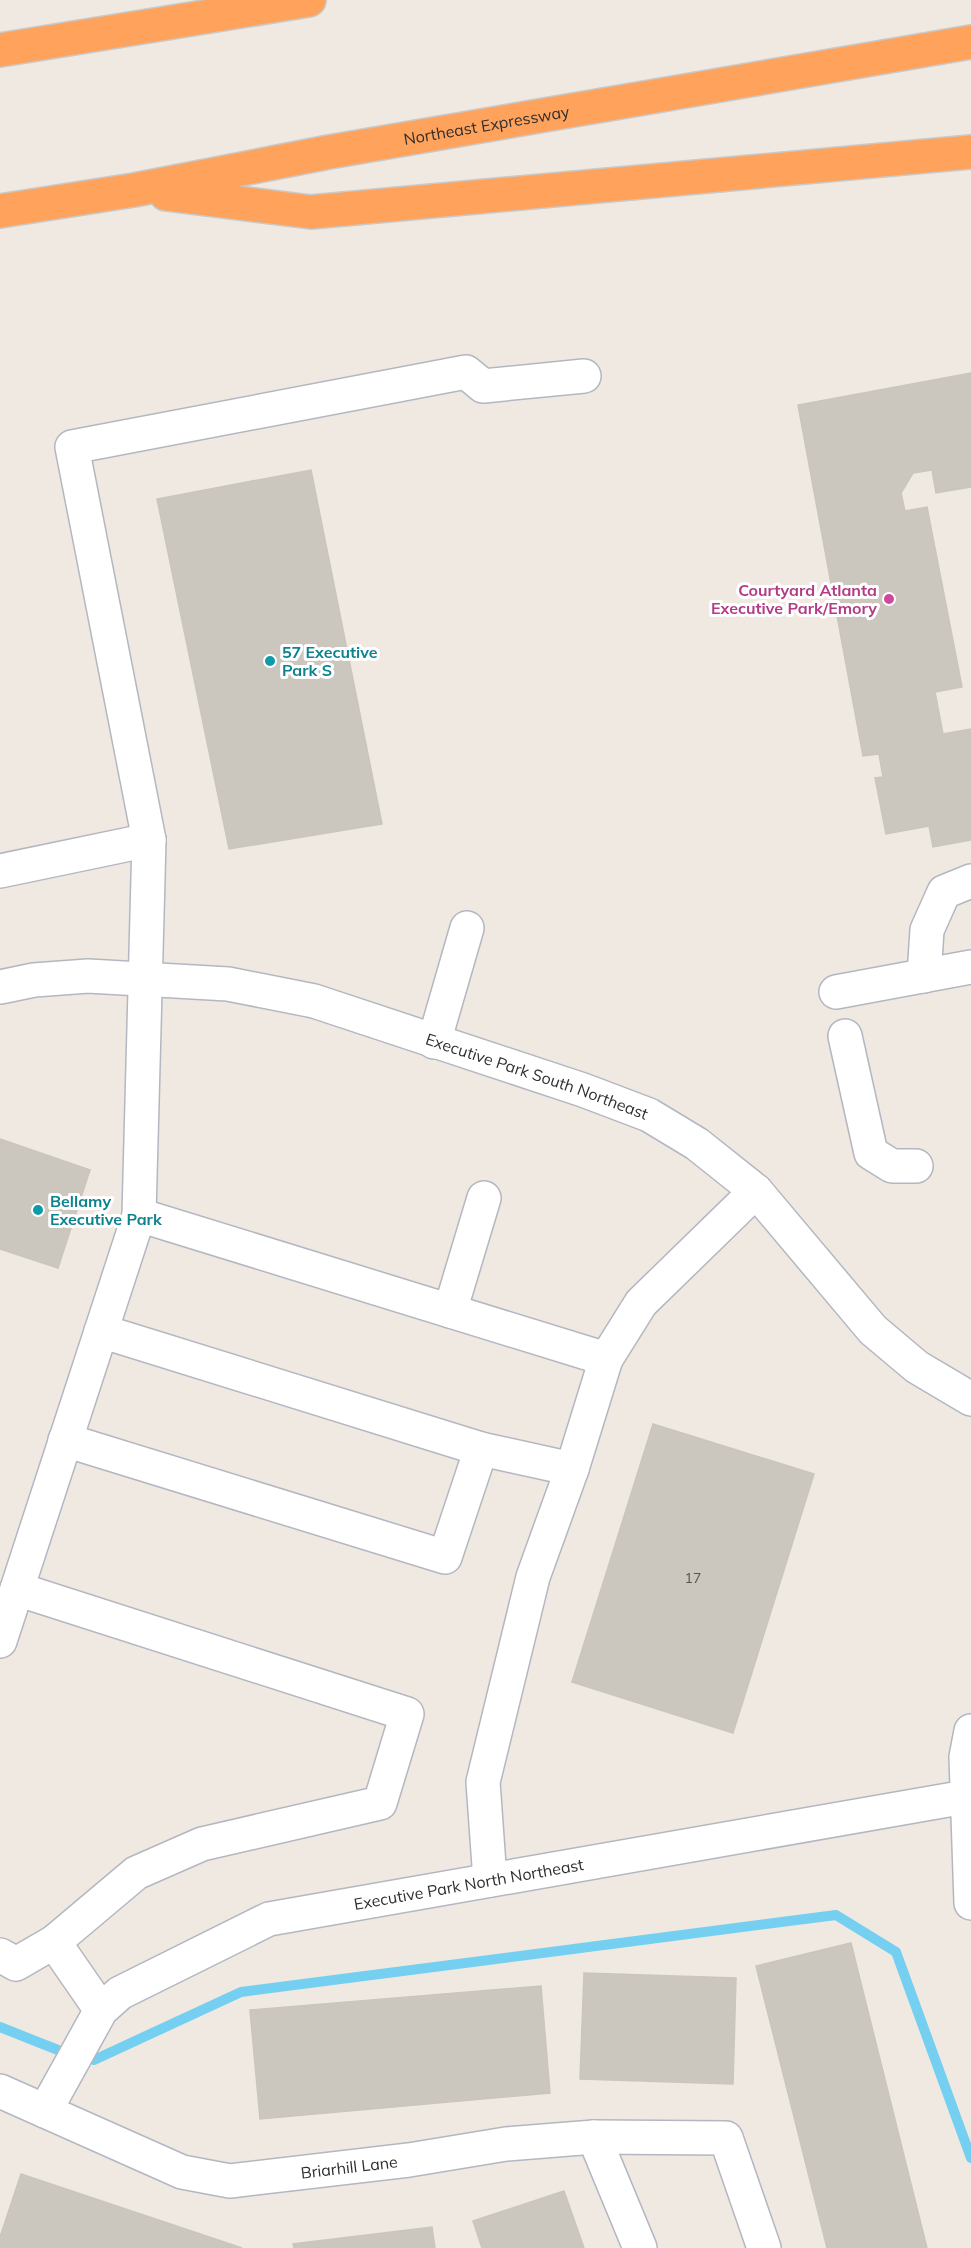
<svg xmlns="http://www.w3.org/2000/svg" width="971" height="2248" font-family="Mulish,sans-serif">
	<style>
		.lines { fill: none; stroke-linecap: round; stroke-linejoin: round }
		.stream { stroke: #75cff0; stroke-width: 10 }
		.building { fill: #cbc7bf; stroke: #cbc5ba; stroke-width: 1.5 }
		.minor-casing { stroke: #b4b7c1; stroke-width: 36 }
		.highway-casing { stroke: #c9c9c9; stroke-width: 36 }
		.minor { stroke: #fff; stroke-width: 33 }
		.highway { stroke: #ffa35c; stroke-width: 33 }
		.hotel-dot { fill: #d1479c; stroke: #fff; stroke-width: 2 }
		.culture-dot { fill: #0f9aa8; stroke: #fff; stroke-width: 2 }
		.labels { text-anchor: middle; stroke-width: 6; stroke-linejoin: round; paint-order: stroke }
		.number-label { font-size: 14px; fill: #555452 }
		.street-label { font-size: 16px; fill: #2e2e2e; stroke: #fff }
		.hotel-label { font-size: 16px; font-weight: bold; fill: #b23c85; stroke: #fff; text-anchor: end }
		.culture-label { font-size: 16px; font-weight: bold; fill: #0d838f; stroke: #fff; text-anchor: start }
	</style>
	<rect width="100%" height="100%" fill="#efe9e1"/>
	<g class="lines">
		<!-- stream -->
		<g class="stream">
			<path d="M0,2027l58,23"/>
			<path d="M94,2060l147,-68 595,-77 60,37 75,206"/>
		</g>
	</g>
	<!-- building -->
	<g class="building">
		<path d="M971,373v114l-35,6 -4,-23 -19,3 -12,20 4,18 22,-4 35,180 -27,5 8,42 28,-5v111l-38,7 -4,-21 -43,8 -11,-56 8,-1 -4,-23 -16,2 -65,-351z"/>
		<path d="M311,470l71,354 -153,25 -72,-350z"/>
		<path d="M0,1139l90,31 -32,98 -58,-19z"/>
		<path d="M653,1424l161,50 -81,259 -161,-51z"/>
		<path d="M851,1943l76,305h-100l-71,-282z"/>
		<path d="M584,1973l152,5 -3,106 -153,-5z"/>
		<path d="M541,1986l9,107 -290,26 -10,-109z"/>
		<path d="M21,2174l221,74h-242v-11z"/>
		<path d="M564,2191l20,57h-102l-9,-27z"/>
		<path d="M432,2227l3,21h-141l-1,-4z"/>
	</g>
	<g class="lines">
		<defs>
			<g id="minor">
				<path d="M0,871l149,-31"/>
				<path d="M924,976l3,-46 17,-38 27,-11"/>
				<path id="s1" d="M0,987l34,-7 54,-4 140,8 86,17 269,89 66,25 48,29 59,47 117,139 44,37 54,32"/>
				<path d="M836,992l135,-25"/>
				<path d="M845,1036l26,117 21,13h24"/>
				<path d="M434,1042l33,-114"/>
				<path d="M139,1215l467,144"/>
				<path d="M450,1311l34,-113"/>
				<path d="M101,1331l380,118 91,20"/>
				<path d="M65,1440l380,117 36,-108"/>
				<path d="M17,1589l390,125 -27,89 -178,41 -66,29 -82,69"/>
				<path d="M0,1641l139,-426 10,-375 -77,-393 394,-75 17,14 101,-10"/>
				<path d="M971,1731l-5,26 5,146"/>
				<path d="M490,1880l-7,-98 50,-205 39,-108 34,-110 35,-56 115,-112"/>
				<path d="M0,1955l16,9 38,-22 47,68"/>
				<path id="s2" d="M0,2091l182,81 48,9 179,-21 97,-16 88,-7 46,111"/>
				<path id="s3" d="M45,2111l56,-101 19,-17 149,-74 702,-123"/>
				<path d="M594,2137l132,1 38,110"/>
			</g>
			<g id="highway">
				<path d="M0,50l309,-50"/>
				<path d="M166,194l145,18 660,-60"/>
				<path id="s4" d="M0,211l134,-21 195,-38 642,-110"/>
			</g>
		</defs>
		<!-- minor casing -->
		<use href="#minor" class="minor-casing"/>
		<!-- highway casing -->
		<use href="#highway" class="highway-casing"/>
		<!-- minor -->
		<use href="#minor" class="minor"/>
		<!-- highway -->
		<use href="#highway" class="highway"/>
	</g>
	<!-- markers -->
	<circle class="hotel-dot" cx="889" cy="599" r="6"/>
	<g class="culture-dot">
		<circle cx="270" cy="661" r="6"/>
		<circle cx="38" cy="1210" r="6"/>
	</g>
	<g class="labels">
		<!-- number labels -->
		<g class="number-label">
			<text x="693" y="1583">17</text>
		</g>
		<!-- street labels -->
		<g class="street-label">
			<text dy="6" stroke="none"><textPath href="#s4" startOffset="494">Northeast Expressway</textPath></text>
			<text dy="6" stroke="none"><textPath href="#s1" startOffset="552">Executive Park South Northeast</textPath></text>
			<text dy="6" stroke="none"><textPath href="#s3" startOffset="510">Executive Park North Northeast</textPath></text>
			<text dy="6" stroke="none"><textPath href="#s2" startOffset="368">Briarhill Lane</textPath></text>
		</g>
		<!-- hotel labels -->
		<g class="hotel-label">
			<text x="877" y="596">Courtyard Atlanta<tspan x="877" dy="18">Executive Park/Emory</tspan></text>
		</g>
		<!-- culture labels -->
		<g class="culture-label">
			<text x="282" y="658">57 Executive<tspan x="282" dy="18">Park S</tspan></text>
			<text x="50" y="1207">Bellamy<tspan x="50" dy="18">Executive Park</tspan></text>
		</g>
	</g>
</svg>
